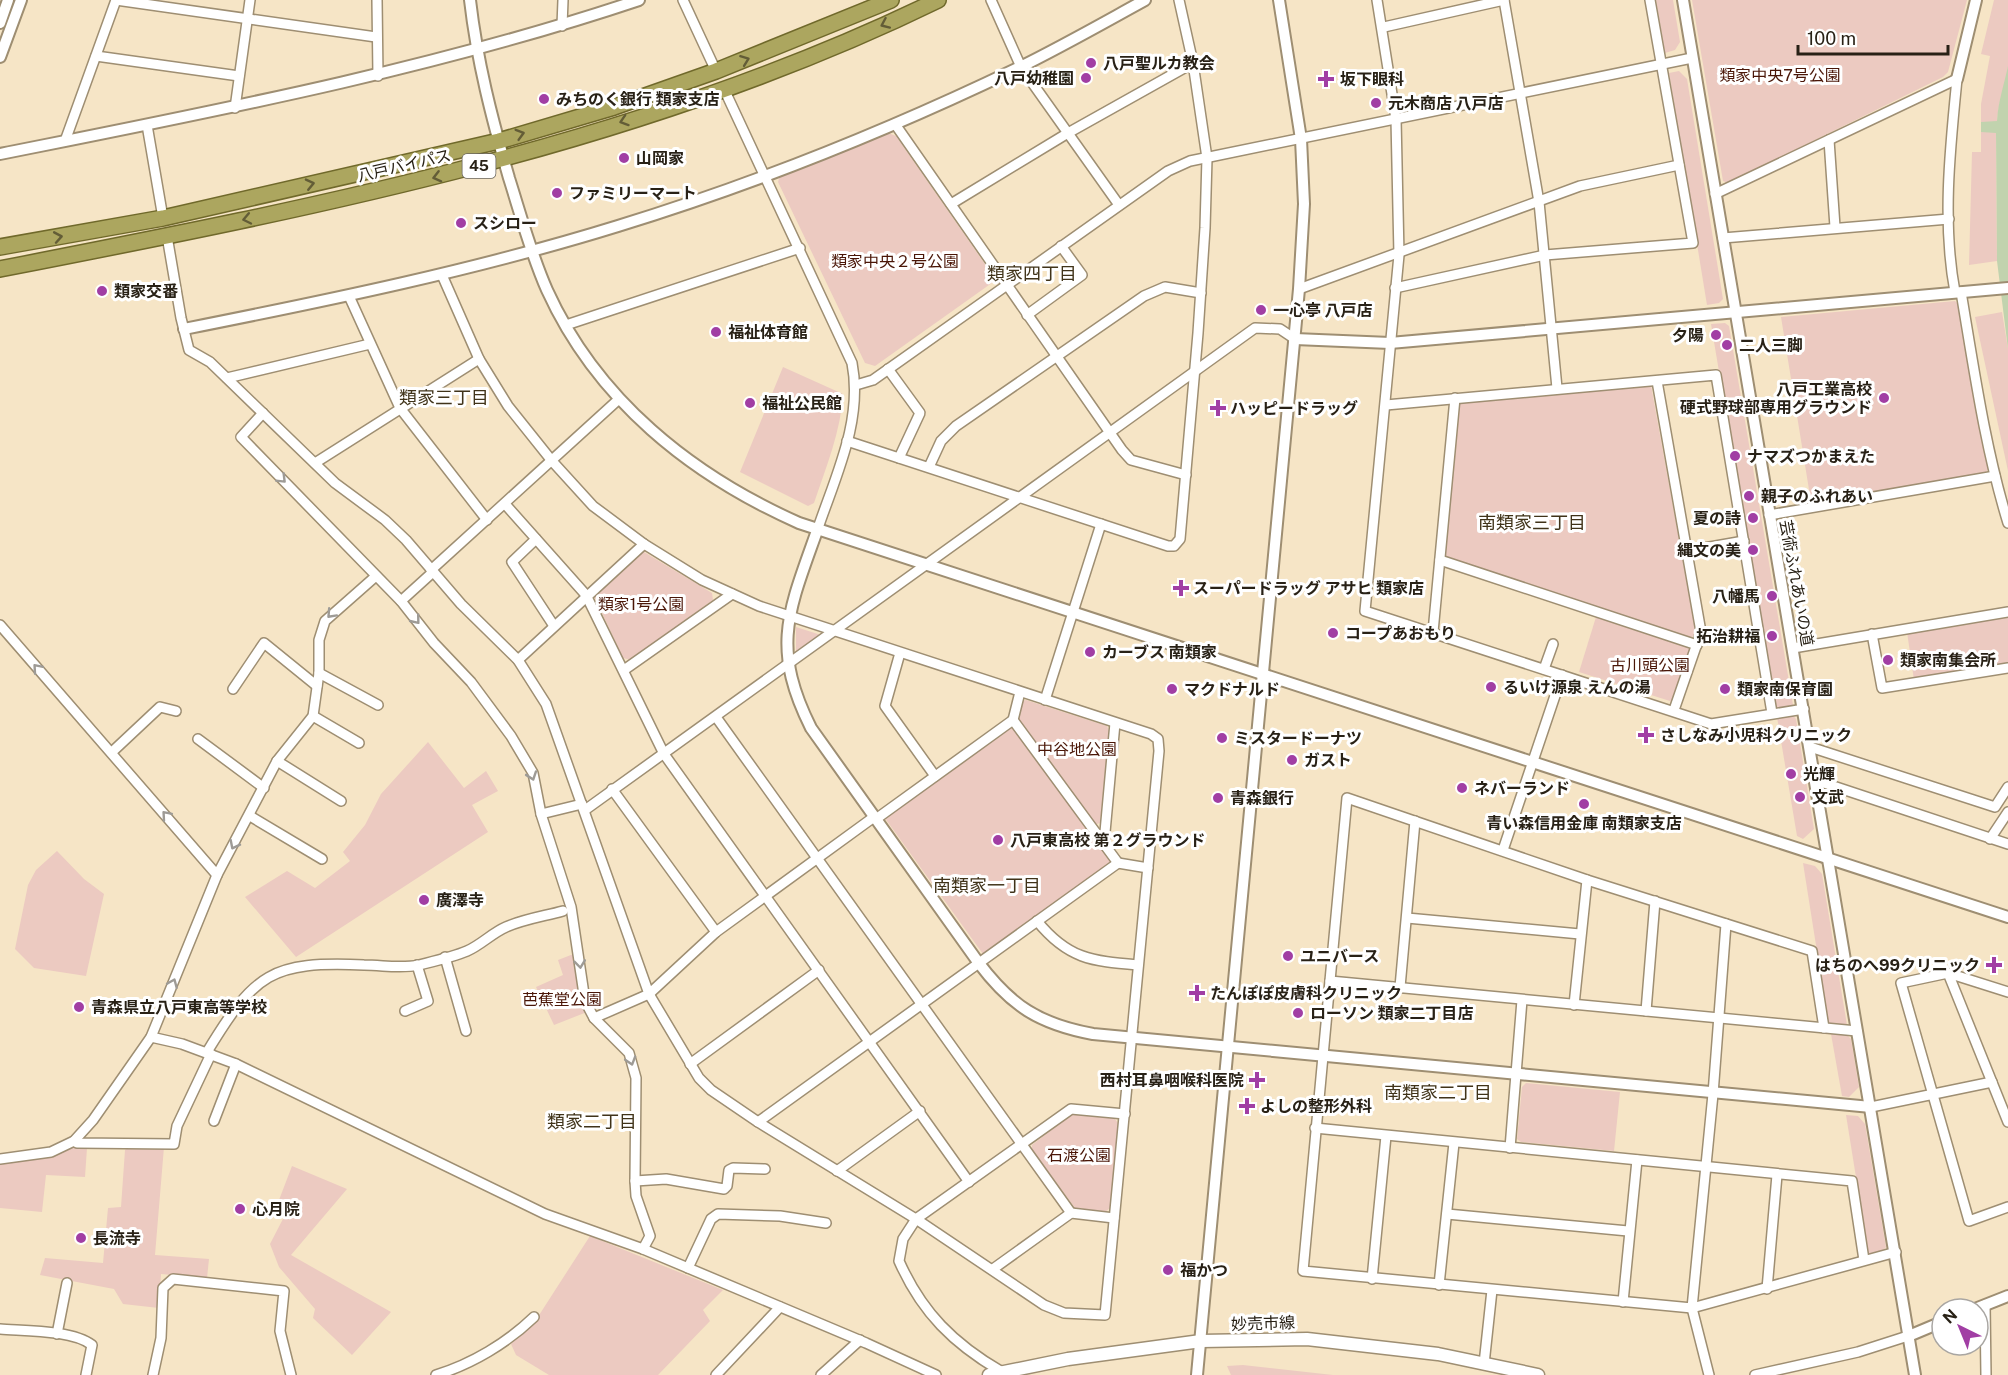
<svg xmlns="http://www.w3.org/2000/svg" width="2008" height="1375" font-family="'Public Sans','Noto Sans JP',sans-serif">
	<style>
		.green { fill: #eccac1 }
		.water { fill: #c1d3ae }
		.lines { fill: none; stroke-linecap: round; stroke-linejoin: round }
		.minor-casing { stroke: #9e8e72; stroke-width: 12 }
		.tertiary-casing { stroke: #9e8e72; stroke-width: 14 }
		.secondary-casing { stroke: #9e8e72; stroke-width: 15 }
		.trunk-casing { stroke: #70692b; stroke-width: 18 }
		.minor { stroke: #fff; stroke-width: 9 }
		.tertiary { stroke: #fff; stroke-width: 10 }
		.secondary { stroke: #fff; stroke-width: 12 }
		.trunk { stroke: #aca65f; stroke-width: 15 }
		.oneway { stroke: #635d37 }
		.oneway2 { stroke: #9e9b96 }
		.poi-dot { fill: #a13ea4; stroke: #fff; stroke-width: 2 }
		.labels { text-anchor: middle; stroke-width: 6; stroke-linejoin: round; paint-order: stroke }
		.shield { fill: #fff; stroke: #68645c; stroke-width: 1.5 }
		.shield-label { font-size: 15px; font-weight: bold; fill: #282116 }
		.poi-label { font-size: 16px; font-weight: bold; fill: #282116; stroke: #fff; text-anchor: start }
		.park-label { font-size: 16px; fill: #4a1607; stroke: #fff }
		.street-label { font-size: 16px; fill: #282116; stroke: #fff }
		.neighbourhood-label { font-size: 18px; fill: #403319; stroke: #fff }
	</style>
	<rect width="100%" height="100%" fill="#f6e5c6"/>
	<!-- green -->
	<g class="green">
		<path d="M1656,0h17l7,42 -5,8 -10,3z"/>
		<path d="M1692,0h275l-19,72 -5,5 -215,106 -5,-2z"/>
		<path d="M1994,0h14c0,22 0,45 0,67 -2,19 -10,35 -11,55h-16v-18l9,-48 -9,-2z"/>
		<path d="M1679,71l8,8 36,220 -4,4 -12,2 -38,-232z"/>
		<path d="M1981,132h15l1,129 -28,4 3,-113h9z"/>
		<path d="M888,133l8,3 100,144 -121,86 -10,-3 -87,-181 2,-7z"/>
		<path d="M1955,301l3,3 20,118 11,46 -4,5 -174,29 -30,-185z"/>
		<path d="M2002,312l6,37v122l-33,-154z"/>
		<path d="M1725,323l4,3 64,379 -15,3 -3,-4 -64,-380z"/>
		<path d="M783,367l60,27c-2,37 -17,73 -29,109l-6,3 -68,-34z"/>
		<path d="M1651,385l45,249 -5,4 -243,-80 -3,-4 14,-150 3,-3z"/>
		<path d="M644,552l68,41 1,7 -82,60 -8,-2 -28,-60 1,-5 43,-40z"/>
		<path d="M2008,615v50l-94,15 -7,-48z"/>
		<path d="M1596,617l92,29 2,4 -17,52 -94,-30z"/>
		<path d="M796,627l25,8 -25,18z"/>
		<path d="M1026,700l81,26 2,5 -9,92 -6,2 -76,-106 -1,-4 5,-14z"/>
		<path d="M1792,714l4,5 18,110 -11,10 -6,-3 -20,-119z"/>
		<path d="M1013,726l99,136 -129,92 -99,-137z"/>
		<path d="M428,742l36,46 22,-17 12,20 -26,14 16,27 -192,125 -51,-60 42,-26 28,17 35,-27 -7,-9 22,-27 16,-31z"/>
		<path d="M57,851l27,28 20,15 -18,82 -52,-8 -19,-19 13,-64 8,-15z"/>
		<path d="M1803,863l12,3 7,8 25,151 -16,-1 -3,-3z"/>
		<path d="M576,953l11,59 -33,13 -18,-38 27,-12 -5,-15z"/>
		<path d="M1831,1034l16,1 4,4 8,48 -10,10 -7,-1z"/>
		<path d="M1526,1083l94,9 -6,59 -93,-9 -4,-3 5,-52z"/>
		<path d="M1072,1114l42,4 4,5 -8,85 -5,4 -30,-4 -43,-58v-5z"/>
		<path d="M1846,1115l12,1 7,8 21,123 -3,4 -12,4 -3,-3z"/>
		<path d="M129,1146l35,1 -9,108 54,4 -2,19 -46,-4 -2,34 -36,-4 -9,-15 -74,-14 5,-17 58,5 5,-55 13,-1 4,-57z"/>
		<path d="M74,1147l13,1 -2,29 -39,-2 -4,37 -42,-4v-46l47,-6z"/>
		<path d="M292,1166l55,23 -56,66 100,57 -39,43 -39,-37 2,-9 -36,-42 -9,-23 14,-27 -5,-17z"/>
		<path d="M590,1236l133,54 -20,20 7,11 -52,54h-109l-33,-20 -5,-11 23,-21z"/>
		<path d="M1243,1365l90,10h-102l-4,-9z"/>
	</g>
	<!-- water -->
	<path class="water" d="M2008,66v283l-11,-88 -1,-128 -15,-1v-10l16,-1c1,-19 7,-36 11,-55z"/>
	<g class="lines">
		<defs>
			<g id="minor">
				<path d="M116,0l260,37"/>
				<path d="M377,0l1,76"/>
				<path d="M683,0l33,71"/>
				<path d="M991,0l30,67 98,138"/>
				<path d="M1377,0l19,119 3,136 -34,356 346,113 93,-15"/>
				<path d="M1504,0l35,202 18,186"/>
				<path d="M562,26l1,-26"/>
				<path d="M1384,27l120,-27"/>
				<path d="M96,56l143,20"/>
				<path d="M724,89l128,274c11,57 -16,112 -34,165"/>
				<path d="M235,108l15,-108"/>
				<path d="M895,124l227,326 9,10 55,15"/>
				<path d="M147,125l16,93"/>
				<path d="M1829,140l6,87"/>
				<path d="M65,141l51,-141"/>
				<path d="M1715,194l242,-115c-7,70 -15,144 -2,213"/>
				<path d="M951,204l117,-71 125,-70"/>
				<path d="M167,236l14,82 8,32 21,12 125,121 50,37 21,20 55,64 57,56 28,44 103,290 50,84 12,12 47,32 158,97 128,86 20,8 41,2 54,-564 -1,-12 -7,-5 -392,-128 -57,-26 -58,-36 -51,-38 -41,-45 -44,-55 -29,-47 -37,-84"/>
				<path d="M1723,238l226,-19"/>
				<path d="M1395,288l150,-33 148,-12 -43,-243"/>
				<path d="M1299,289l281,-103 99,-21"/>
				<path d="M1961,292c13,77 24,156 47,231"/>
				<path d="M349,296l51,112 87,112"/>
				<path d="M1027,315l55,-40 -21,-29"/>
				<path d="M566,325l234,-77"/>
				<path d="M888,369l32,44 -21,45"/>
				<path d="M227,378l143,-34"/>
				<path d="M1657,381l44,251 -27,78"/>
				<path d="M856,385l17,-5 295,-209 22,-10 502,-103"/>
				<path d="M1386,405l330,-30 56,338"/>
				<path d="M263,413l-22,24 160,164 33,42 37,39 40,54 22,37 8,41 30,93 14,94 9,17 35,35 7,25 -1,103 1,15 14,40 -7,13"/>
				<path d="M847,441l321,105h6l6,-7 18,-206 7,-105 2,-70 -14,-95 -14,-63"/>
				<path d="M315,463l164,-104"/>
				<path d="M929,467l12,-26 15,-15 188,-130 21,-9 36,6"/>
				<path d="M505,504l81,91 78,159 305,428"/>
				<path d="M1769,515l226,-39"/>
				<path d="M536,539l-24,23 42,64"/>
				<path d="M1687,551l57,-10"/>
				<path d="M1440,560l257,85"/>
				<path d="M431,570l188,-171"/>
				<path d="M401,601l32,-29"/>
				<path d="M0,625l217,250"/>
				<path d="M1433,632l22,-234"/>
				<path d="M1872,634l10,54 126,-20"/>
				<path d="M1793,648l215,-36"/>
				<path d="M900,653l-15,53 50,70"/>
				<path d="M518,660l126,-116"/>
				<path d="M1544,669l9,-25"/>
				<path d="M624,670l108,-76"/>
				<path d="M319,673l59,32"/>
				<path d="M233,689l31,-46 53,43"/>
				<path d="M1045,700l56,-176"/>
				<path d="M313,716l46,27"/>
				<path d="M716,717l355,496"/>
				<path d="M1013,720l7,-28"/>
				<path d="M198,739l66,49"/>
				<path d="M1810,747l185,60 13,-20"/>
				<path d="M112,752l48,-45 16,4"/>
				<path d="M277,761l64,40"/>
				<path d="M1815,780l193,64"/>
				<path d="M612,789l104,143"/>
				<path d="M585,810l670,-482 25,1 15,10"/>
				<path d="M541,814l41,-10"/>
				<path d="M250,816l72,43"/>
				<path d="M1990,839l18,-27"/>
				<path d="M1104,843l11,-120"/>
				<path d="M1503,850l59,-175"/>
				<path d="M1118,863l30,5"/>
				<path d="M1407,918l173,16"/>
				<path d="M1037,921c31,38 54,40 101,44"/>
				<path d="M445,957l21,74"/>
				<path d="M1948,973l60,149"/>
				<path d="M1330,981l527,50"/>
				<path d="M1400,987l15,-166"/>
				<path d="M2008,992l-60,-19 -47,10 68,238 39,-14"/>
				<path d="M1574,1005l13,-125"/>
				<path d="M405,1011l23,-10 -11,-36"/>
				<path d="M1646,1011l9,-110"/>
				<path d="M594,1018l55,-24 67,-62 158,-115"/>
				<path d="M1824,1028l-12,-77 -225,-71 -240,-82 -44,473 389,37 204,-56"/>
				<path d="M151,1037l31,7 54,20 309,150 98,35 223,94 70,32"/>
				<path d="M207,1052c48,-79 64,-91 157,-87 19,0 36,4 55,0 16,-4 34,-8 48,-14 14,-6 25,-18 39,-24 18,-8 39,-11 57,-16"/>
				<path d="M690,1064l129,-94"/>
				<path d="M1871,1107l121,-25"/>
				<path d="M214,1121l22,-57"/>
				<path d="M758,1122l360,-259 -105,-143 -137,99"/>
				<path d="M1315,1128l537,53 12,79"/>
				<path d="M74,1141l3,2 97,1 3,-18 34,-72"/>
				<path d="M1510,1148l12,-148"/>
				<path d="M0,1159l51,-7 23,-11 19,-21 58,-83 66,-162 60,-114 36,-45 6,-43v-33l6,-19 51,-45"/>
				<path d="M837,1171l83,-60"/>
				<path d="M635,1181l31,-2 58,10 3,-3 2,-16 4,-2 32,1"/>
				<path d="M1447,1214l181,17"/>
				<path d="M688,1268l23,-49 7,-5 62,2 46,7"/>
				<path d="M993,1269l78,-56 43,5"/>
				<path d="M1372,1279l14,-143"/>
				<path d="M1439,1285l15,-142"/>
				<path d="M1767,1289l10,-114"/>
				<path d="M1623,1302l14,-142"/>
				<path d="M1985,1305l1,70"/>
				<path d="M0,1329c25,2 73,1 92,16l-6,30"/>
				<path d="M57,1334l10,-51"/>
				<path d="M1484,1364l8,-74"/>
				<path d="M1002,1372c-48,-28 -80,-59 -103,-111l4,-22 13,-20 155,-110 54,5"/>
				<path d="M153,1375l8,-37 2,-50 10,-9 111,12 -4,40 11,44"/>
				<path d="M436,1375c36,-11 71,-32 98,-58"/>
				<path d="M716,1375l64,-68"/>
				<path d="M821,1375l39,-35"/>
				<path d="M1709,1375l-17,-67 21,-214 13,-170"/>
				<path d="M1755,1375l103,-23 53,-17"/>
			</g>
			<g id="tertiary">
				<path d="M470,0c7,61 22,119 39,178 12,38 22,76 38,112 50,110 144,185 252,233l1209,394"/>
				<path d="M1683,0l232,1375"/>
				<path d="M0,23l8,-23"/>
				<path d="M0,57l21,-57"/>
				<path d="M1957,79l19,-79"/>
				<path d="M0,154c215,-43 430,-84 639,-154"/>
				<path d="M184,329c146,-29 292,-59 434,-103 137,-42 271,-96 400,-158 43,-21 85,-45 127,-68"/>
				<path d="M1295,339l95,4 618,-55"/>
				<path d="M818,528c-29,82 -48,118 -7,200l167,234c33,44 61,62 115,72l778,73"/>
				<path d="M1975,1309l33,-13"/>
				<path d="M1911,1335l31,-13"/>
				<path d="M1197,1375l102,-1086 5,-85 -3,-65 -22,-139"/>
			</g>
			<path id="secondary" d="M989,1375l79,-16 133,-18 106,-2 131,15 100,21"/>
			<g id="trunk">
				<path d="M0,247l163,-29 336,-77 115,-34 102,-36 175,-71"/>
				<path d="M0,269c318,-62 646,-126 938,-269"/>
			</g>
		</defs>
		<!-- minor casing -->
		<use href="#minor" class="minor-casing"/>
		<!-- tertiary casing -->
		<use href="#tertiary" class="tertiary-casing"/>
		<!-- secondary casing -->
		<use href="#secondary" class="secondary-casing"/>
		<!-- trunk casing -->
		<use href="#trunk" class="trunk-casing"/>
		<!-- minor -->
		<use href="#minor" class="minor"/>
		<!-- tertiary -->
		<use href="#tertiary" class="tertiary"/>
		<!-- secondary -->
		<use href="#secondary" class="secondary"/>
		<!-- trunk -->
		<use href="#trunk" class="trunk"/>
	</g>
	<!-- one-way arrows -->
	<defs><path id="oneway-chevron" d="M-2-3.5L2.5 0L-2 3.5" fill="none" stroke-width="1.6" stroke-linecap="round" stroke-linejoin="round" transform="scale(1.5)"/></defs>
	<g class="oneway">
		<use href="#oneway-chevron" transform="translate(885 24) rotate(156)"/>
		<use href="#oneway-chevron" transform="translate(745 60) rotate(-21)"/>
		<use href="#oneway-chevron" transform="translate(624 121) rotate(162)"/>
		<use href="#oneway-chevron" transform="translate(520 134) rotate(-16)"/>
		<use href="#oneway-chevron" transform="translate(437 177) rotate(166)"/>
		<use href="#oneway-chevron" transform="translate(310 184) rotate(-13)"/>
		<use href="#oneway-chevron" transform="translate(247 219) rotate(168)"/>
		<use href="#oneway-chevron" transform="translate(58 237) rotate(-10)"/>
	</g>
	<g class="oneway2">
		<use href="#oneway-chevron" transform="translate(282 479) rotate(45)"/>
		<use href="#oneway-chevron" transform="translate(331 614) rotate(133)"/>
		<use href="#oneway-chevron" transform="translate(416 620) rotate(51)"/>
		<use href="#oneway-chevron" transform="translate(37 668) rotate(-131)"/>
		<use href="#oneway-chevron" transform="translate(532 776) rotate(71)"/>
		<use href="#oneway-chevron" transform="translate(166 815) rotate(-131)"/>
		<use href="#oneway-chevron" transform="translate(234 845) rotate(117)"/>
		<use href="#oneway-chevron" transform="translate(580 964) rotate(83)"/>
		<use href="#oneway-chevron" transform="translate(173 983) rotate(-67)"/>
		<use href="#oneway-chevron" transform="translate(631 1061) rotate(73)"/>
	</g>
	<!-- markers -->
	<g class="poi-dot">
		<circle cx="1091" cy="63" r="6"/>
		<circle cx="1086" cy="78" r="6"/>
		<path d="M1323 70h6v6h6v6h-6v6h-6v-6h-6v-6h6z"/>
		<circle cx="544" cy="99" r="6"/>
		<circle cx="1376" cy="103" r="6"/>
		<circle cx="624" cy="158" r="6"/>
		<circle cx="557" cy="193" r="6"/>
		<circle cx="461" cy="223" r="6"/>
		<circle cx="102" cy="291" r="6"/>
		<circle cx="1261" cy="310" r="6"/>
		<circle cx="716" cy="332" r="6"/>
		<circle cx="1716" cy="335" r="6"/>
		<circle cx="1727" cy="345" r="6"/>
		<circle cx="1884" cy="398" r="6"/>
		<circle cx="750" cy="403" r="6"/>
		<path d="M1215 399h6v6h6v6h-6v6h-6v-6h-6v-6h6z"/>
		<circle cx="1735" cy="456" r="6"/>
		<circle cx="1749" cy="496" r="6"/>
		<circle cx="1753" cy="518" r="6"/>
		<circle cx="1753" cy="550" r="6"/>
		<path d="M1178 579h6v6h6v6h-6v6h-6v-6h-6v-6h6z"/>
		<circle cx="1772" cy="596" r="6"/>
		<circle cx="1333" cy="633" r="6"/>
		<circle cx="1772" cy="636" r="6"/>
		<circle cx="1090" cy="652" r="6"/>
		<circle cx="1888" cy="660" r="6"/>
		<circle cx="1491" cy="687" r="6"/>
		<circle cx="1172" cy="689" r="6"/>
		<circle cx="1725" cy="689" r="6"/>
		<path d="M1643 726h6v6h6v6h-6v6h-6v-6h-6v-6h6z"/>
		<circle cx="1222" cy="738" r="6"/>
		<circle cx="1292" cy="760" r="6"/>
		<circle cx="1791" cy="774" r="6"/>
		<circle cx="1462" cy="788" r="6"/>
		<circle cx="1800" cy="797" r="6"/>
		<circle cx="1218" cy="798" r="6"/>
		<circle cx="1584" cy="804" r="6"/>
		<circle cx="998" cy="840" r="6"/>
		<circle cx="424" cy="900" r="6"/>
		<circle cx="1288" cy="956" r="6"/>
		<path d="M1991 956h6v6h6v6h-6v6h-6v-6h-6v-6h6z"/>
		<path d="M1194 984h6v6h6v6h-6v6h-6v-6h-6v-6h6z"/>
		<circle cx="79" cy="1007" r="6"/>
		<circle cx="1298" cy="1013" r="6"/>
		<path d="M1254 1071h6v6h6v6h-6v6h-6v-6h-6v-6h6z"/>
		<path d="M1244 1097h6v6h6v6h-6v6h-6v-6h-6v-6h6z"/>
		<circle cx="240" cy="1209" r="6"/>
		<circle cx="81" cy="1238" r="6"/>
		<circle cx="1168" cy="1270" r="6"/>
	</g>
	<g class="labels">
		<!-- shield labels -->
		<rect class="shield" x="462.5" y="154" width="33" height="24" rx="4.5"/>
		<g class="shield-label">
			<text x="479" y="171">45</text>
		</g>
		<!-- poi labels -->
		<g class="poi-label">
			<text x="1103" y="69">八戸聖ルカ教会</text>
			<text x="1074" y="84" text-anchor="end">八戸幼稚園</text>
			<text x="1340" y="85">坂下眼科</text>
			<text x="556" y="105">みちのく銀行 類家支店</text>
			<text x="1388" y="109">元木商店 八戸店</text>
			<text x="636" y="164">山岡家</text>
			<text x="569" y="199">ファミリーマート</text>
			<text x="473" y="229">スシロー</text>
			<text x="114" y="297">類家交番</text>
			<text x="1273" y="316">一心亭 八戸店</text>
			<text x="728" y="338">福祉体育館</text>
			<text x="1704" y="341" text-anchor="end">夕陽</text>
			<text x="1739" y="351">二人三脚</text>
			<text x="1872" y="395" text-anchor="end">八戸工業高校<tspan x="1872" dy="18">硬式野球部専用グラウンド</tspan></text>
			<text x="762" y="409">福祉公民館</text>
			<text x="1230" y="414">ハッピードラッグ</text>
			<text x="1747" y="462">ナマズつかまえた</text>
			<text x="1761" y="502">親子のふれあい</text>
			<text x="1741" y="524" text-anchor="end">夏の詩</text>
			<text x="1741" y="556" text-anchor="end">縄文の美</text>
			<text x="1193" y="594">スーパードラッグ アサヒ 類家店</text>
			<text x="1760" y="602" text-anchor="end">八幡馬</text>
			<text x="1345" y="639">コープあおもり</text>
			<text x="1760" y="642" text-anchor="end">拓治耕福</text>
			<text x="1102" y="658">カーブス 南類家</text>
			<text x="1900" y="666">類家南集会所</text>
			<text x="1503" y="693">るいけ源泉 えんの湯</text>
			<text x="1184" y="695">マクドナルド</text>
			<text x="1737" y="695">類家南保育園</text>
			<text x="1660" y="741">さしなみ小児科クリニック</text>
			<text x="1234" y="744">ミスタードーナツ</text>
			<text x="1304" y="766">ガスト</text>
			<text x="1803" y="780">光輝</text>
			<text x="1474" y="794">ネバーランド</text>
			<text x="1812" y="803">文武</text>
			<text x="1230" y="804">青森銀行</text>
			<text x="1584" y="829" text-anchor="middle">青い森信用金庫 南類家支店</text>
			<text x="1010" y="846">八戸東高校 第２グラウンド</text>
			<text x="436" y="906">廣澤寺</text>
			<text x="1300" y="962">ユニバース</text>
			<text x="1980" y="971" text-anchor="end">はちのへ99クリニック</text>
			<text x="1210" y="999">たんぽぽ皮膚科クリニック</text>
			<text x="91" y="1013">青森県立八戸東高等学校</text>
			<text x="1310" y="1019">ローソン 類家二丁目店</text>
			<text x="1244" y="1086" text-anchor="end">西村耳鼻咽喉科医院</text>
			<text x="1260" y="1112">よしの整形外科</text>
			<text x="252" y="1215">心月院</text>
			<text x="93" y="1244">長流寺</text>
			<text x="1180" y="1276">福かつ</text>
		</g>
		<!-- park labels -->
		<g class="park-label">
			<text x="1780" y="81">類家中央7号公園</text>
			<text x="895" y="267">類家中央２号公園</text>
			<text x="641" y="610">類家1号公園</text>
			<text x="1650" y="671">古川頭公園</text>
			<text x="1077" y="755">中谷地公園</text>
			<text x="562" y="1005">芭蕉堂公園</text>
			<text x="1079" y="1161">石渡公園</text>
		</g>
		<!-- street labels -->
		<g class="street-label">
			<text transform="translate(404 165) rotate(-13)" y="6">八戸バイパス</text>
			<text transform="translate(1797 583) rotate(80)" y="6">芸術ふれあいの道</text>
			<text transform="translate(1263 1323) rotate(-2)" y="6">妙売市線</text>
		</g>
		<!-- neighbourhood labels -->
		<g class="neighbourhood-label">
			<text x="1032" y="280">類家四丁目</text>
			<text x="444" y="404">類家三丁目</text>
			<text x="1532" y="529">南類家三丁目</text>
			<text x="987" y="892">南類家一丁目</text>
			<text x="1438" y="1099">南類家二丁目</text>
			<text x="592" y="1128">類家二丁目</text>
		</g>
	</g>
	<!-- north arrow -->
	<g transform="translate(1960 1327) rotate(317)"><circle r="28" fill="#ffffff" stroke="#a9a6a2" stroke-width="1.5"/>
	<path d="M0-4.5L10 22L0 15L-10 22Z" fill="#a13ea4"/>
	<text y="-9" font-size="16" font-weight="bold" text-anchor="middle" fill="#282116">N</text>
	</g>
	<!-- scale -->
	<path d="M1798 45v9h150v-9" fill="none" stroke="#282116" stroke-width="3"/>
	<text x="1807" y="45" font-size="18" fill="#282116" stroke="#ffffff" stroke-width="4.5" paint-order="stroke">100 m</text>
</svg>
